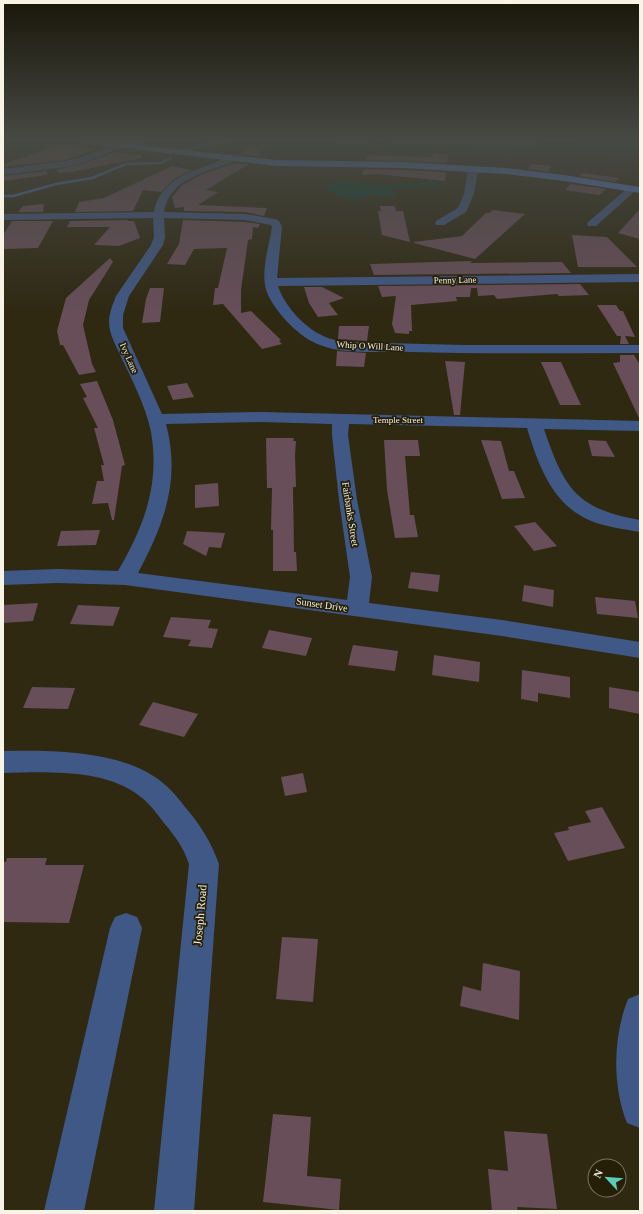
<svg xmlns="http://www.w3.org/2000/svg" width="643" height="1214" font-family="'Times New Roman',serif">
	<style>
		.green { fill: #093e2c }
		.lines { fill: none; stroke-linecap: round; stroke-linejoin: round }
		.stream { stroke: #416eb0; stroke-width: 2.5 }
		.building { fill: #674e59 }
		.minor { fill: #405885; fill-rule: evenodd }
		.major { fill: #5483e0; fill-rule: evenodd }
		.labels { text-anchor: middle; stroke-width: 3.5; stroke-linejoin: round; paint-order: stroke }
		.far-street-label { font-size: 9px; fill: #f7f3e5; stroke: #251f08 }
		.street-label { font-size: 10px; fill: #f7f3e5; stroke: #251f08 }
		.near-street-label { font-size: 12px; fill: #f7f3e5; stroke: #251f08 }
	</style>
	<rect width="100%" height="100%" fill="#2f2912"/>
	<!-- green -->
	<g class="green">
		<path d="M576,141h64v14l-68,-5z"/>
		<path d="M431,182l13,3c-4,3 -43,3 -52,5l4,5 -2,2 -22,-2h-5l-5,4h-11l-14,-3 -13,-9c12,-10 51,-1 66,-2 13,0 27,-2 41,-3z"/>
	</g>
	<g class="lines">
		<!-- stream -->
		<g class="stream">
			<path d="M183,152l21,-7 28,-4"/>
			<path d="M3,196h10l43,-12 36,-6 34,-14 35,-1 10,-5"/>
		</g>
	</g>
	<!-- building -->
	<g class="building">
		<path d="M62,144l36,5 -32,11 -63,7v-3z"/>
		<path d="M255,146l6,11 -22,-3z"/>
		<path d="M115,152l27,3v3l-71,14 -11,1 -4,-3 32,-8z"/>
		<path d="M434,153l14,1 -1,9 -81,-3 2,-5 64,2z"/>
		<path d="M235,163l14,1 -43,26 12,2 -20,13 69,3 -3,8 -19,-4 -61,-1v-4l-9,1 -3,-11 10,-12 21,-11z"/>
		<path d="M531,164l20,2 -3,6 -20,-3z"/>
		<path d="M172,166l20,4 -18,9 -13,13 -18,-2 -10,21 -58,1 4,-10 25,-4z"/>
		<path d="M364,169l39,1 43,2 -1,9 -68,-7 -15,1z"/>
		<path d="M47,171v4l-44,6v-5z"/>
		<path d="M583,173l36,5 -4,4 -36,-6z"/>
		<path d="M571,184l35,5 -7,6 -34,-5z"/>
		<path d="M44,204l-1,8h-25l5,-6z"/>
		<path d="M380,206h15l1,5h7l7,31 -28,-7 -4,-24h3z"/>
		<path d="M640,209v30l-22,-6z"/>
		<path d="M493,210l32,4 -50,45 -61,-16v-1l48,-6 24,-23h3z"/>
		<path d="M128,220v1h6l6,17 -21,8 -25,-1 16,-18h-43l3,-6z"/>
		<path d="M183,220l62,2 15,2 -2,4 -5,-1 -1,12 -4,1 -7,50v23l10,-2 30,29 -2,1 3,3 -20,5 -39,-45 -10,1 2,-17h3l9,-40 -33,1 -9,16 -18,-1 12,-20z"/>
		<path d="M12,221h41l-15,27 -35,1v-14z"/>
		<path d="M572,235l35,2 30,30h-59z"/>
		<path d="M110,258l3,4 -24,38 -6,25 9,39 4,8 -17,3 -16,-30h-3l-3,-14 9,-33z"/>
		<path d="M472,261l-2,2 92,-1 9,11 -197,2 -4,-11z"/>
		<path d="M580,284l9,11 -30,1 -2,-2 -60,5 -3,-4 -16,1 -1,-8h-6l-1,9h-14l1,4 -46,4 1,26h-3v3l-14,-1 -3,-9 4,-28 -14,1 -4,-11z"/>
		<path d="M304,287h18l22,11 -15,5 9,12 -20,2 -9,-14z"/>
		<path d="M150,288h14l-4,34 -18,1 4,-24z"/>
		<path d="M597,305h19l4,6h3l12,26 -10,-1 4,8h-9l1,-8h-4z"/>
		<path d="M339,326h30l-2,15 -29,-2z"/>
		<path d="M337,351l29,2 -2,14 -28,-1z"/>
		<path d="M620,355h14l6,10v55l-27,-57 7,-1z"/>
		<path d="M445,361l20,1 -5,53h-6z"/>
		<path d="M541,362h20l20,43h-21z"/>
		<path d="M97,381l16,39 12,45 -3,1 -8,54h-2l-4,-17 -16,1 5,-23h7l-3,-16h3l-10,-37h4l-15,-30 4,-1 -7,-13z"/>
		<path d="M187,383l7,14 -21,3 -6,-14z"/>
		<path d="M266,438h28l-1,3h3l-1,14 1,32h-3l1,65h2l1,19h-24v-41h-2l1,-42h-5z"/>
		<path d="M384,440h34l2,16h-15l5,59h4l4,22 -23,1 -8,-48z"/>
		<path d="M481,440l20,1 8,30h5l11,27 -23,1z"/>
		<path d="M588,440l18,1 9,16 -23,-1z"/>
		<path d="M218,483l1,23 -24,2v-23z"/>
		<path d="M535,522l22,24 -23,5 -20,-25z"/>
		<path d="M100,530l-4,15 -39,1 4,-15z"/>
		<path d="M187,531l38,2 -4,15 -12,-1 -3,9 -23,-12z"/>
		<path d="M411,572l29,3 -2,17 -30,-4z"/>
		<path d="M524,585l30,5 -1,17 -31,-6z"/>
		<path d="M595,597l40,4 3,17 -41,-4z"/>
		<path d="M38,603l-5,18 -30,2v-18z"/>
		<path d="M78,605l42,2 -7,19 -43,-2z"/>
		<path d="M171,617l40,3 -3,8 10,1 -6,19 -24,-2 3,-6 -28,-3z"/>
		<path d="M269,630l43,8 -6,18 -44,-8z"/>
		<path d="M353,645l45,6 -3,20 -47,-6z"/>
		<path d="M434,655l46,7 -1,20 -47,-7z"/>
		<path d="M522,670l48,7v21l-32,-5v9l-17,-3z"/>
		<path d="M32,687l43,1 -7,21 -45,-1z"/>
		<path d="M609,687l31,5v22l-31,-6z"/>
		<path d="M153,702l45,12 -14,23 -45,-12z"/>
		<path d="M303,773l4,19 -22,4 -4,-19z"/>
		<path d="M602,807l23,41 -57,13 -14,-28 15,-3 -1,-3 23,-5 -6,-11z"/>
		<path d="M7,858h40l-2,7h39l-15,58 -66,-1v-60h3z"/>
		<path d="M282,937l36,2 -5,63 -37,-3z"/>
		<path d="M483,963l37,8 -1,49 -59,-14 3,-20 18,5z"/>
		<path d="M273,1114l38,3 -4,59 34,3 -2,31 -76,-8z"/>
		<path d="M504,1131l43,3 10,75 -40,-2 1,4h-26l-4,-42 20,2z"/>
	</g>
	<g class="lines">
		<!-- minor -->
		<g class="minor">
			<path d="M138,141h11l-9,5 -20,2 -32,13 -22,6 -63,8v-6l63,-8 16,-4 34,-13z"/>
			<path d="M337,141h38l-4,2 -31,2h-3l-1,-2z"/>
			<path d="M385,141h154l-2,5 -3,1 -145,-4z"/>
			<path d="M232,156l3,1 1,2 -1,2c-27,11 -66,17 -71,51l81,2 30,5 4,2 3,6 -5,51 363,-4v8l-362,4c7,21 28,44 50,52 5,2 12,3 18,4l117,3h177v8c-77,0 -153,1 -230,-1 -28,-1 -65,3 -90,-7 -20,-7 -43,-31 -52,-50 -9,-20 1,-47 4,-68l-1,-2 -26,-5 -81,-2 1,19 -2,8 -34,51 -6,19v13l39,86 99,-2 379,9v10l-96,-2c20,59 32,80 96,91v12c-17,-3 -35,-5 -51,-12 -37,-16 -51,-56 -62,-92l-178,-4 -1,11 9,65 15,77 -3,26 133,17 138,22v16l-138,-22 -377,-51 -67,-2 -55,2v-14l55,-2 60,2c26,-45 42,-86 33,-139 -5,-25 -18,-50 -29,-73 -5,-12 -13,-24 -13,-37 0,-9 4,-18 7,-26l35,-51 3,-8 -1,-19 -150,2v-6l151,-2c5,-29 32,-39 57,-48 7,-3 14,-6 21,-8zM261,422l71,2v11l7,65 11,77 -3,23 -209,-27c26,-49 43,-93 28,-149z"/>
			<path d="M473,166l5,3 -4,25 -8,18 -22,13h-8l-1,-2 1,-2 22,-13 6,-14 4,-25z"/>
			<path d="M632,186l3,1 2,2 -2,2 -39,35h-8l-1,-2 1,-2 41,-35z"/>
			<path d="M3,751c46,-1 112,-1 152,26 12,8 21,18 30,30 15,17 26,35 34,57l-25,347h-40l35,-347c-5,-16 -14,-28 -25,-41 -9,-12 -17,-23 -30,-31 -35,-23 -90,-20 -131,-19z"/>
			<path d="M126,913l11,4 5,11 -58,283h-40l66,-283 5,-11z"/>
			<path d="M640,994v134l-13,-5c-15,-37 -14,-87 1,-124z"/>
		</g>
		<!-- major -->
		<path class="major" d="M77,141h23l177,19 126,2 103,6 58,7 76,12v6l-76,-12 -58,-7 -103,-6 -126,-2 -196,-23z"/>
	</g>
	<!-- sky -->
	<linearGradient id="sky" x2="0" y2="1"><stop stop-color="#1a170a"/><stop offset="0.45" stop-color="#474944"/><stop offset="1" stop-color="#474944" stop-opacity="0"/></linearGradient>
	<rect width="643" height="311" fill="url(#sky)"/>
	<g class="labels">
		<!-- far-street labels -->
		<g class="far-street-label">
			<text transform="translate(455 280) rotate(-1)" y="3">Penny Lane</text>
			<text transform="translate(370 346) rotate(3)" y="3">Whip O Will Lane</text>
			<text transform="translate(129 358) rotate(66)" y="3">Ivy Lane</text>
			<text x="398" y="423">Temple Street</text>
		</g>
		<!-- street labels -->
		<g class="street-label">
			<text transform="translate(351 514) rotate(81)" y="4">Fairbanks Street</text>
			<text transform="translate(322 604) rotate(8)" y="4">Sunset Drive</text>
		</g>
		<!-- near-street labels -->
		<g class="near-street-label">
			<text transform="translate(200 915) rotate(-85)" y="4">Joseph Road</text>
		</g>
	</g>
	<!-- border -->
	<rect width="643" height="1214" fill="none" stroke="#f7f3e5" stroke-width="8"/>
	<!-- north arrow -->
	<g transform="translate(607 1178) rotate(296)"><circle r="19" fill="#251f08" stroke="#797460"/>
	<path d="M0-3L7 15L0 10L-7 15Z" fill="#5bcebb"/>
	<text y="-6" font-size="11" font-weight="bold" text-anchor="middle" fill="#f7f3e5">N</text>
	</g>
</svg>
